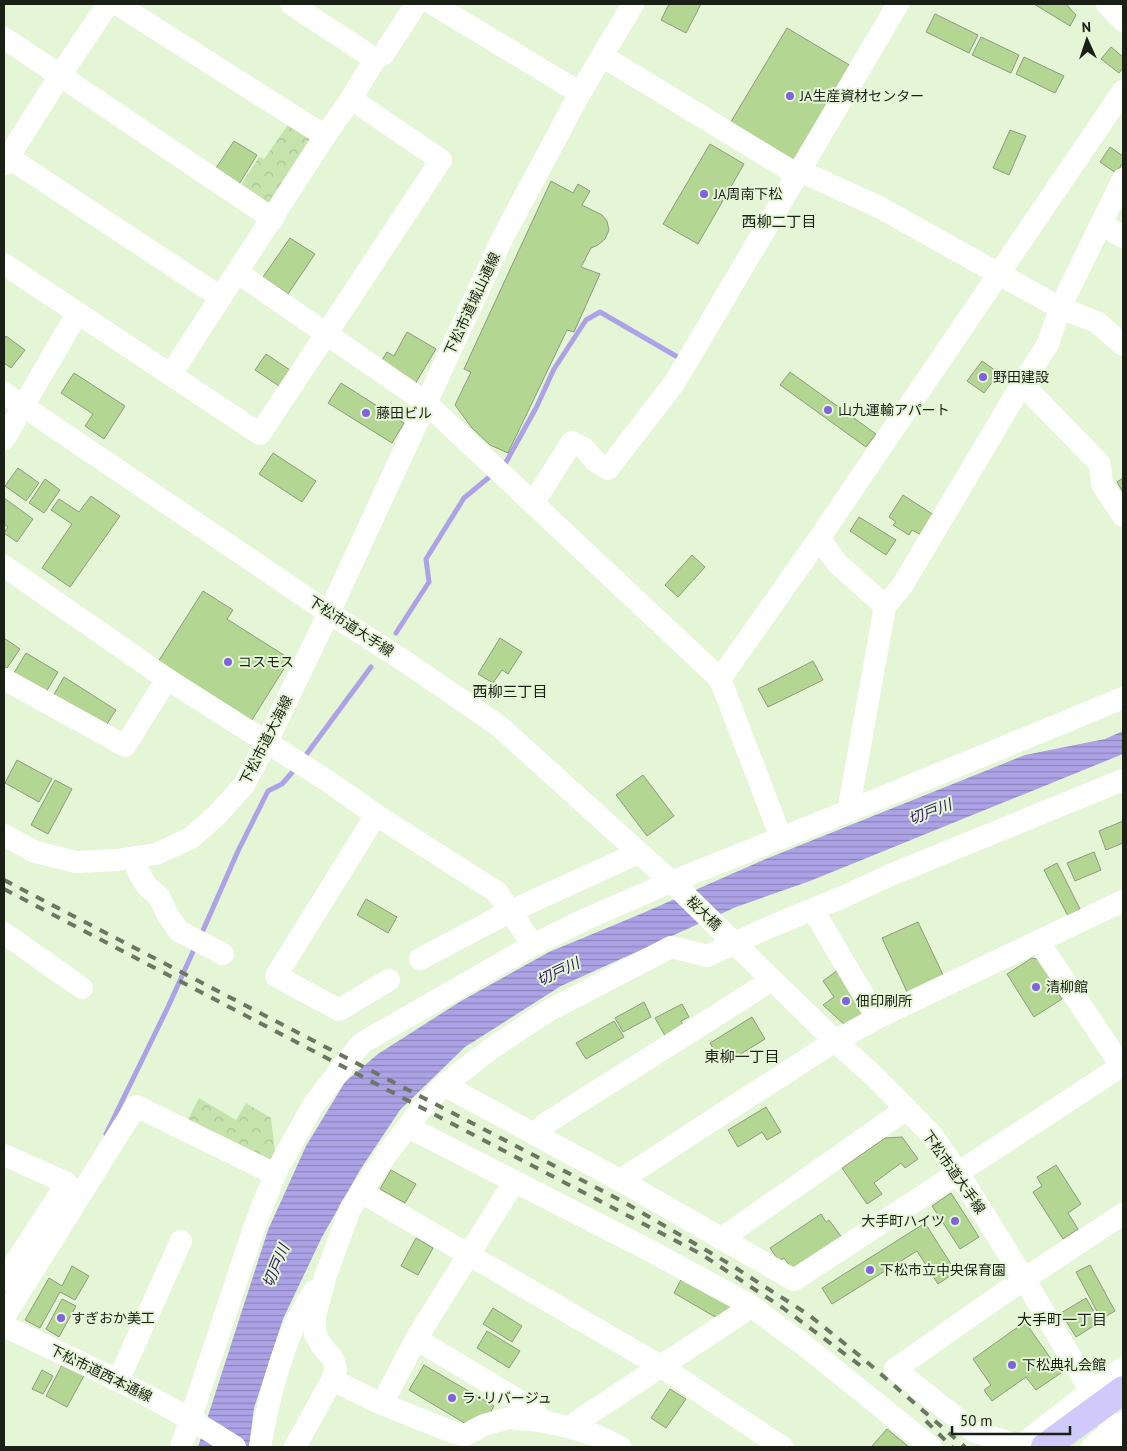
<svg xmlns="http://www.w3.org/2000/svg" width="1127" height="1451" font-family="'PT Sans','Noto Sans JP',sans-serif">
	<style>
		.park { fill: url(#park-crowns) }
		.water { fill: url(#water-rules) }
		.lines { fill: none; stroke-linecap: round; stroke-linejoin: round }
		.stream { stroke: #ada2e6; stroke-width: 5 }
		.building { fill: #b3d693; stroke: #8c9b7e }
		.minor { stroke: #fff; stroke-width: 22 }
		.major { stroke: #d1c9fa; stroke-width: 28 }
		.rail { stroke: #6c7663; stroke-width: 4; stroke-dasharray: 9 9; stroke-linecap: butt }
		.poi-dot { fill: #8062dc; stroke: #e5f6d7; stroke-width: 2 }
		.labels { text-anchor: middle; stroke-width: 4; stroke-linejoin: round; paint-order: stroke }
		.poi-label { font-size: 14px; fill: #1a2015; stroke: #e5f6d7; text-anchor: start }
		.street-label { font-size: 14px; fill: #1a2015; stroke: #e5f6d7 }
		.neighbourhood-label { font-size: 15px; fill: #1a2015; stroke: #e5f6d7 }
		.water-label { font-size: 15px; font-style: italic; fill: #2f1663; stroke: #e5f6d7 }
	</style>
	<defs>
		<pattern id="park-crowns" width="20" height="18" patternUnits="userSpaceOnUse" patternTransform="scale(1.25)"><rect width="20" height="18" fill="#c7e3ad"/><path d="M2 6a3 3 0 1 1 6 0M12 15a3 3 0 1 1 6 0" fill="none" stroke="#aac294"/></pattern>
		<pattern id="water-rules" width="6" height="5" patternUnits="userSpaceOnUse" patternTransform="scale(1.25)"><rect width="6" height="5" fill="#ada2e6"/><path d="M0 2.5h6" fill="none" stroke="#8c84b9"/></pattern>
	</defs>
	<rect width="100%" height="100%" fill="#e5f6d7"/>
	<!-- park -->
	<g class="park">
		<path d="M290,122l26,16 -44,70 -33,-20 20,-31 5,2z"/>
		<path d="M199,1098l37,22 10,-17 25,15 5,42 -12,2 -78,-39z"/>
	</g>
	<!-- water -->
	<path class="water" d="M1123,731v23l-313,127 -74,26 -175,79 -96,61 -65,63 -40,60 -38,67 -39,82 -29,89 -5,39h-51l70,-217 38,-84 39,-64 33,-28 83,-53 88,-49 94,-39 118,-52 264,-106 80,-16z"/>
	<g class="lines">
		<!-- stream -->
		<g class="stream">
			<path d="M501,467l4,-3 31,-56 18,-39 32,-49 14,-8 81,47"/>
			<path d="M396,633l33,-51 -3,-23 38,-61 29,-24"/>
			<path d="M303,759l68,-92"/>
			<path d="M201,935l37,-84 30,-60 14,-7 14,-16"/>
			<path d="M106,1134l62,-127 28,-62"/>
		</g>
	</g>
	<!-- building -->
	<g class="building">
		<path d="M669,4h32l-15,29 -25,-13z"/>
		<path d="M1034,4h32l10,11 -6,11z"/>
		<path d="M935,14l43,21 -9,18 -43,-21z"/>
		<path d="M787,28l64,38 -58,97 -64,-38z"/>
		<path d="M981,37l38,18 -8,18 -39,-18z"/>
		<path d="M1111,47l12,10v11l-4,5 -18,-14z"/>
		<path d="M1024,57l40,19 -9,17 -39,-19z"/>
		<path d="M1010,130l16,6 -17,39 -16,-7z"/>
		<path d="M234,141l23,14 -19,31 -24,-15z"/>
		<path d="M710,144l34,20 -46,80 -35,-20z"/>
		<path d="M1110,147l13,9v7l-7,10 -16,-11z"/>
		<path d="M551,181l22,12 5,-9 12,7 -8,14 20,10 5,6 2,9 -4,9 -7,6 -7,3 -10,19 19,7 -26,58 -7,-2 -59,123 -18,-8 -18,-17 -17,-23 16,-33 -7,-3z"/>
		<path d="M290,238l25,16 -27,40 -25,-17z"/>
		<path d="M407,332l29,17 -21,35 -35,-21 7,-11 7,4z"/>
		<path d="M6,336l19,14 -14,18 -7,-5v-23z"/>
		<path d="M266,354l27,18 -11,16 -27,-18z"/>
		<path d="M982,361l17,12 -15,20 -17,-12z"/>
		<path d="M790,372l86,62 -10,13 -86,-62z"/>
		<path d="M74,373l51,33 -21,33 -19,-13 8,-12 -32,-21z"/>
		<path d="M341,383l63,40 -12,20 -64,-40z"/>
		<path d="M273,453l43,28 -14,21 -43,-28z"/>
		<path d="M18,468l21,15 -13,18 -21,-15z"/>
		<path d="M1123,478v14l-6,-10z"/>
		<path d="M45,479l15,11 -16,23 -15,-10z"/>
		<path d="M903,495l34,22 -12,20 -13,-7 -3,5 -16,-10 3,-3 -7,-5z"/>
		<path d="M91,496l29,20 -50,71 -28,-19 30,-44 -21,-14 8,-11 20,13z"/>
		<path d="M4,498l29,21 -16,23 -13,-9 4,-6 -4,-3z"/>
		<path d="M859,517l37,23 -10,15 -36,-24z"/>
		<path d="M692,555l13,12 -27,30 -13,-12z"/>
		<path d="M203,591l30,19 -6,9 63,40 -40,64 -94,-58z"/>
		<path d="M4,638l16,11 -13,19 -3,-2z"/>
		<path d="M500,638l22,14 -14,22 -6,-4 -9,13 -15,-9z"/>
		<path d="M26,653l32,19 -12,20 -32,-19z"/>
		<path d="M813,661l10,19 -55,27 -10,-18z"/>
		<path d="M64,677l52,33 -13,20 -51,-32z"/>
		<path d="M17,760l35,19 -13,23 -34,-19z"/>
		<path d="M643,775l31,41 -27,20 -31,-41z"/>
		<path d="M55,780l17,9 -24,45 -17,-9z"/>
		<path d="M1123,821v22l-17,7 -7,-19z"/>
		<path d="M1094,852l7,18 -26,11 -8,-18z"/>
		<path d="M1057,863l23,46 -12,7 -24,-46z"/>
		<path d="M366,899l31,18 -9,16 -31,-18z"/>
		<path d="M918,922l26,55 -36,17 -26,-56z"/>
		<path d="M1032,958l10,2 17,26 -4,3 7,10 -28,18 -27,-43z"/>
		<path d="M842,967l28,45 -24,14 -23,-21 11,-8 -11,-16z"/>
		<path d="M644,1002l7,15 -28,15 -8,-14z"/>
		<path d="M682,1004l7,13 -8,4 5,9 -18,11 -13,-23z"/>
		<path d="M752,1017l13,22 -42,26 -13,-22z"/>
		<path d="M614,1021l10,16 -38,22 -10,-16z"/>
		<path d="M766,1107l15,25 -14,8 -5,-8 -24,15 -10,-17z"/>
		<path d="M902,1137l16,22 -13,9 -4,-5 -27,20 8,11 -15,10 -25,-36 43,-30z"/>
		<path d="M1056,1165l25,39 -13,9 10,16 -15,10 -30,-47 9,-6 -5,-9z"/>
		<path d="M391,1170l25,14 -11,19 -25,-14z"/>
		<path d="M951,1193l28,44 -19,12 -28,-43z"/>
		<path d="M821,1214l5,8 3,-2 14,19 -49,33 -10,-14 -5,3 -9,-13z"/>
		<path d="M925,1223l31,49 -18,12 -21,-33 -85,53 -10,-16z"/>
		<path d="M416,1238l17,10 -15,27 -17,-9z"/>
		<path d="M1090,1265l25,46 -14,8 -25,-47z"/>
		<path d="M72,1266l17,10 -14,24 -15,-8 -20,36 -15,-8 24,-42 13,8z"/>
		<path d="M682,1278l49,29 -9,14 -48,-28z"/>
		<path d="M1086,1298l14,24 -24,15 -15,-24z"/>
		<path d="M62,1299l14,7 -17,31 -13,-8z"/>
		<path d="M493,1308l29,18 -10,16 -29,-18z"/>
		<path d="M1025,1322l36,51 -25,17 -10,-13 -34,24 -8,-11 7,-5 -18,-26z"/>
		<path d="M487,1331l33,20 -11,17 -32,-20z"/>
		<path d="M63,1363l22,11 -18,33 -21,-11z"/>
		<path d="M424,1365l70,41 -7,12 -14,10 -64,-38z"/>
		<path d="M42,1370l11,6 -10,18 -11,-5z"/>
		<path d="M670,1389l16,10 -20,29 -15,-10z"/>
		<path d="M887,1429l22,18h-35l-2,-1z"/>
	</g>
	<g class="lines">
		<!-- minor -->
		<g class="minor">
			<path d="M117,4l208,132"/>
			<path d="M291,4l84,55"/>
			<path d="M433,4l147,89"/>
			<path d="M1107,4l16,17"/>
			<path d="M4,38l269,181"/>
			<path d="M602,56l186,113 12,2 79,36 181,101 37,14 26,23"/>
			<path d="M8,157l212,140"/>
			<path d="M4,164l55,-87 49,-73"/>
			<path d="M1101,224l22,13"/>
			<path d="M4,264l256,170 181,-274 -90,-61"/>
			<path d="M237,272l188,130 293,275 6,12 57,149"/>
			<path d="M171,374l154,-238 26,-37 24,-40 8,-4 33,-51"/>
			<path d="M1022,384l78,80 2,20 21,32"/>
			<path d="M4,393l325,220 71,45 99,68 178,161 158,154 38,34 58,59 28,40 65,105 67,112 31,56"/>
			<path d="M4,439l73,-125"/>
			<path d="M532,501l7,-7 33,-52 12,6 11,13 13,8 67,-87 223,-378"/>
			<path d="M818,540l6,5 13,18 48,43"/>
			<path d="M4,566l163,113 159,101 50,35 121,77 36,53"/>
			<path d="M718,677l7,-5 93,-132 305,-449"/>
			<path d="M4,679l121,67 42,-67"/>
			<path d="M851,810l-1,-9 35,-195 17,-20 120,-202 26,-40 12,-36 63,-129"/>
			<path d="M376,815l-100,161 63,34 50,-30"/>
			<path d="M4,835l31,17 41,10 41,-2 39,-6 35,-16 27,-24 26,-29 22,-42 63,-130 173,-374 78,-146 53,-89"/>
			<path d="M134,857l5,16 7,12 14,13 7,16 12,17 44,23"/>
			<path d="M813,910l64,108"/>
			<path d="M4,933l78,55"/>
			<path d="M1038,941l78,117 7,2"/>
			<path d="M420,959l89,-47 129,-59"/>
			<path d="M444,1085l179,97 171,98 329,-215"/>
			<path d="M408,1127l237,121 103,56 56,41 127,102"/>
			<path d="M537,1135l8,-11 227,-144"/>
			<path d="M4,1155l63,28 -63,97"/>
			<path d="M623,1182l5,-7 207,-134 42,-23 246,-117"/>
			<path d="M361,1192l301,175 120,80"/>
			<path d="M1123,1214l-99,65 -129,90 78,62 47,15 71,-55 32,-23"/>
			<path d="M721,1239l185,-130"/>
			<path d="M4,1317l132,-211 139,68"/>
			<path d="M4,1326c78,37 158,73 231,121"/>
			<path d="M416,1339l117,70 8,12"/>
			<path d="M332,1380l50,24 70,28 13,3 19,-10 24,-7 33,3 31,7 26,8 22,11"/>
			<path d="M118,1381l63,-140"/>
			<path d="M382,1404l34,-65 98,-157"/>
			<path d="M572,1428l6,-7 165,-109 5,-8"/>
			<path d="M181,1447l73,-219 21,-54 37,-67 31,-41 19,-23 171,-98 53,-26 85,-37 180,-72 272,-112"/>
			<path d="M260,1447c7,-40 17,-81 33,-119 6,-13 14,-25 21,-37"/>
			<path d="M295,1447l37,-67 4,-11 -3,-10 -11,-13 -7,-12v-19l11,-40 24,-66 36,-54 36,-47 22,-23 48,-37 56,-37 123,-64 36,9 58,-27 80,-33 43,-20 235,-96"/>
			<path d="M1092,1447l31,-24"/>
		</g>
		<!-- major -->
		<path class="major" d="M1045,1447l78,-57"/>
		<!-- rail -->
		<g class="rail">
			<path d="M4,880l618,321 106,62 81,52 51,41 105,91"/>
			<path d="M4,889l697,365 82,54 82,61"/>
			<path d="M926,1421l26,26"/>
		</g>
	</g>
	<!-- markers -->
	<g class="poi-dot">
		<circle cx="790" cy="96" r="5"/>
		<circle cx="704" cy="194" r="5"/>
		<circle cx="983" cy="377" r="5"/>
		<circle cx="828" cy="410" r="5"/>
		<circle cx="366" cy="413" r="5"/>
		<circle cx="228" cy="662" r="5"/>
		<circle cx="1036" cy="987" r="5"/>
		<circle cx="846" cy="1001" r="5"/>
		<circle cx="955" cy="1221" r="5"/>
		<circle cx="870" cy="1270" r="5"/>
		<circle cx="61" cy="1318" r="5"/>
		<circle cx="1012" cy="1365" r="5"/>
		<circle cx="452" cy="1398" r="5"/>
	</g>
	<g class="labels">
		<!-- poi labels -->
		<g class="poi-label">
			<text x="800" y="101">JA生産資材センター</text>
			<text x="714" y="199">JA周南下松</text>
			<text x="993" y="382">野田建設</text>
			<text x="838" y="415">山九運輸アパート</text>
			<text x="376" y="418">藤田ビル</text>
			<text x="238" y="667">コスモス</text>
			<text x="1046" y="992">清柳館</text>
			<text x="856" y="1006">佃印刷所</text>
			<text x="945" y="1226" text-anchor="end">大手町ハイツ</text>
			<text x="880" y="1275">下松市立中央保育園</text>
			<text x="71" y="1323">すぎおか美工</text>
			<text x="1022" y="1370">下松典礼会館</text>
			<text x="462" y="1403">ラ･リバージュ</text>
		</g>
		<!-- street labels -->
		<g class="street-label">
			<text transform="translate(472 304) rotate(-65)" y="5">下松市道城山通線</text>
			<text transform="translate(351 626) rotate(33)" y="5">下松市道大手線</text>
			<text transform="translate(266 740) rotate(-63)" y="5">下松市道大海線</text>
			<text transform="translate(704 913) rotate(44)" y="5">桜大橋</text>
			<text transform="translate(954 1172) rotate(55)" y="5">下松市道大手線</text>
			<text transform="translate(101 1373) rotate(26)" y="5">下松市道西本通線</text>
		</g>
		<!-- neighbourhood labels -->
		<g class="neighbourhood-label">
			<text x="779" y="227">西柳二丁目</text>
			<text x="510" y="697">西柳三丁目</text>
			<text x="742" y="1062">東柳一丁目</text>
			<text x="1062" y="1325">大手町一丁目</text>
		</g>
		<!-- water labels -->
		<g class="water-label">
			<text transform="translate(930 812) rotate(-21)" y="5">切戸川</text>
			<text transform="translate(558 972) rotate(-25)" y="5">切戸川</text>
			<text transform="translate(276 1266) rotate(-67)" y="5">切戸川</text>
		</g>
	</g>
	<!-- border -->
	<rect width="1127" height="1451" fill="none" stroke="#1a2015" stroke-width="10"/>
	<!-- north arrow -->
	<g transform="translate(1087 40) rotate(357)" stroke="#e5f6d7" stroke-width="4" paint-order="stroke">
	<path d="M0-4L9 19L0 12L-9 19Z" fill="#1a2015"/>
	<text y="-8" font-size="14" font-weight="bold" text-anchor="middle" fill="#1a2015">N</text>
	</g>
	<!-- scale -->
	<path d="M952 1426v8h118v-8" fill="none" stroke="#1a2015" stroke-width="2.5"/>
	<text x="960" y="1426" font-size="15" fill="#1a2015" stroke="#e5f6d7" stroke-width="4" paint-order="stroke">50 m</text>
</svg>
